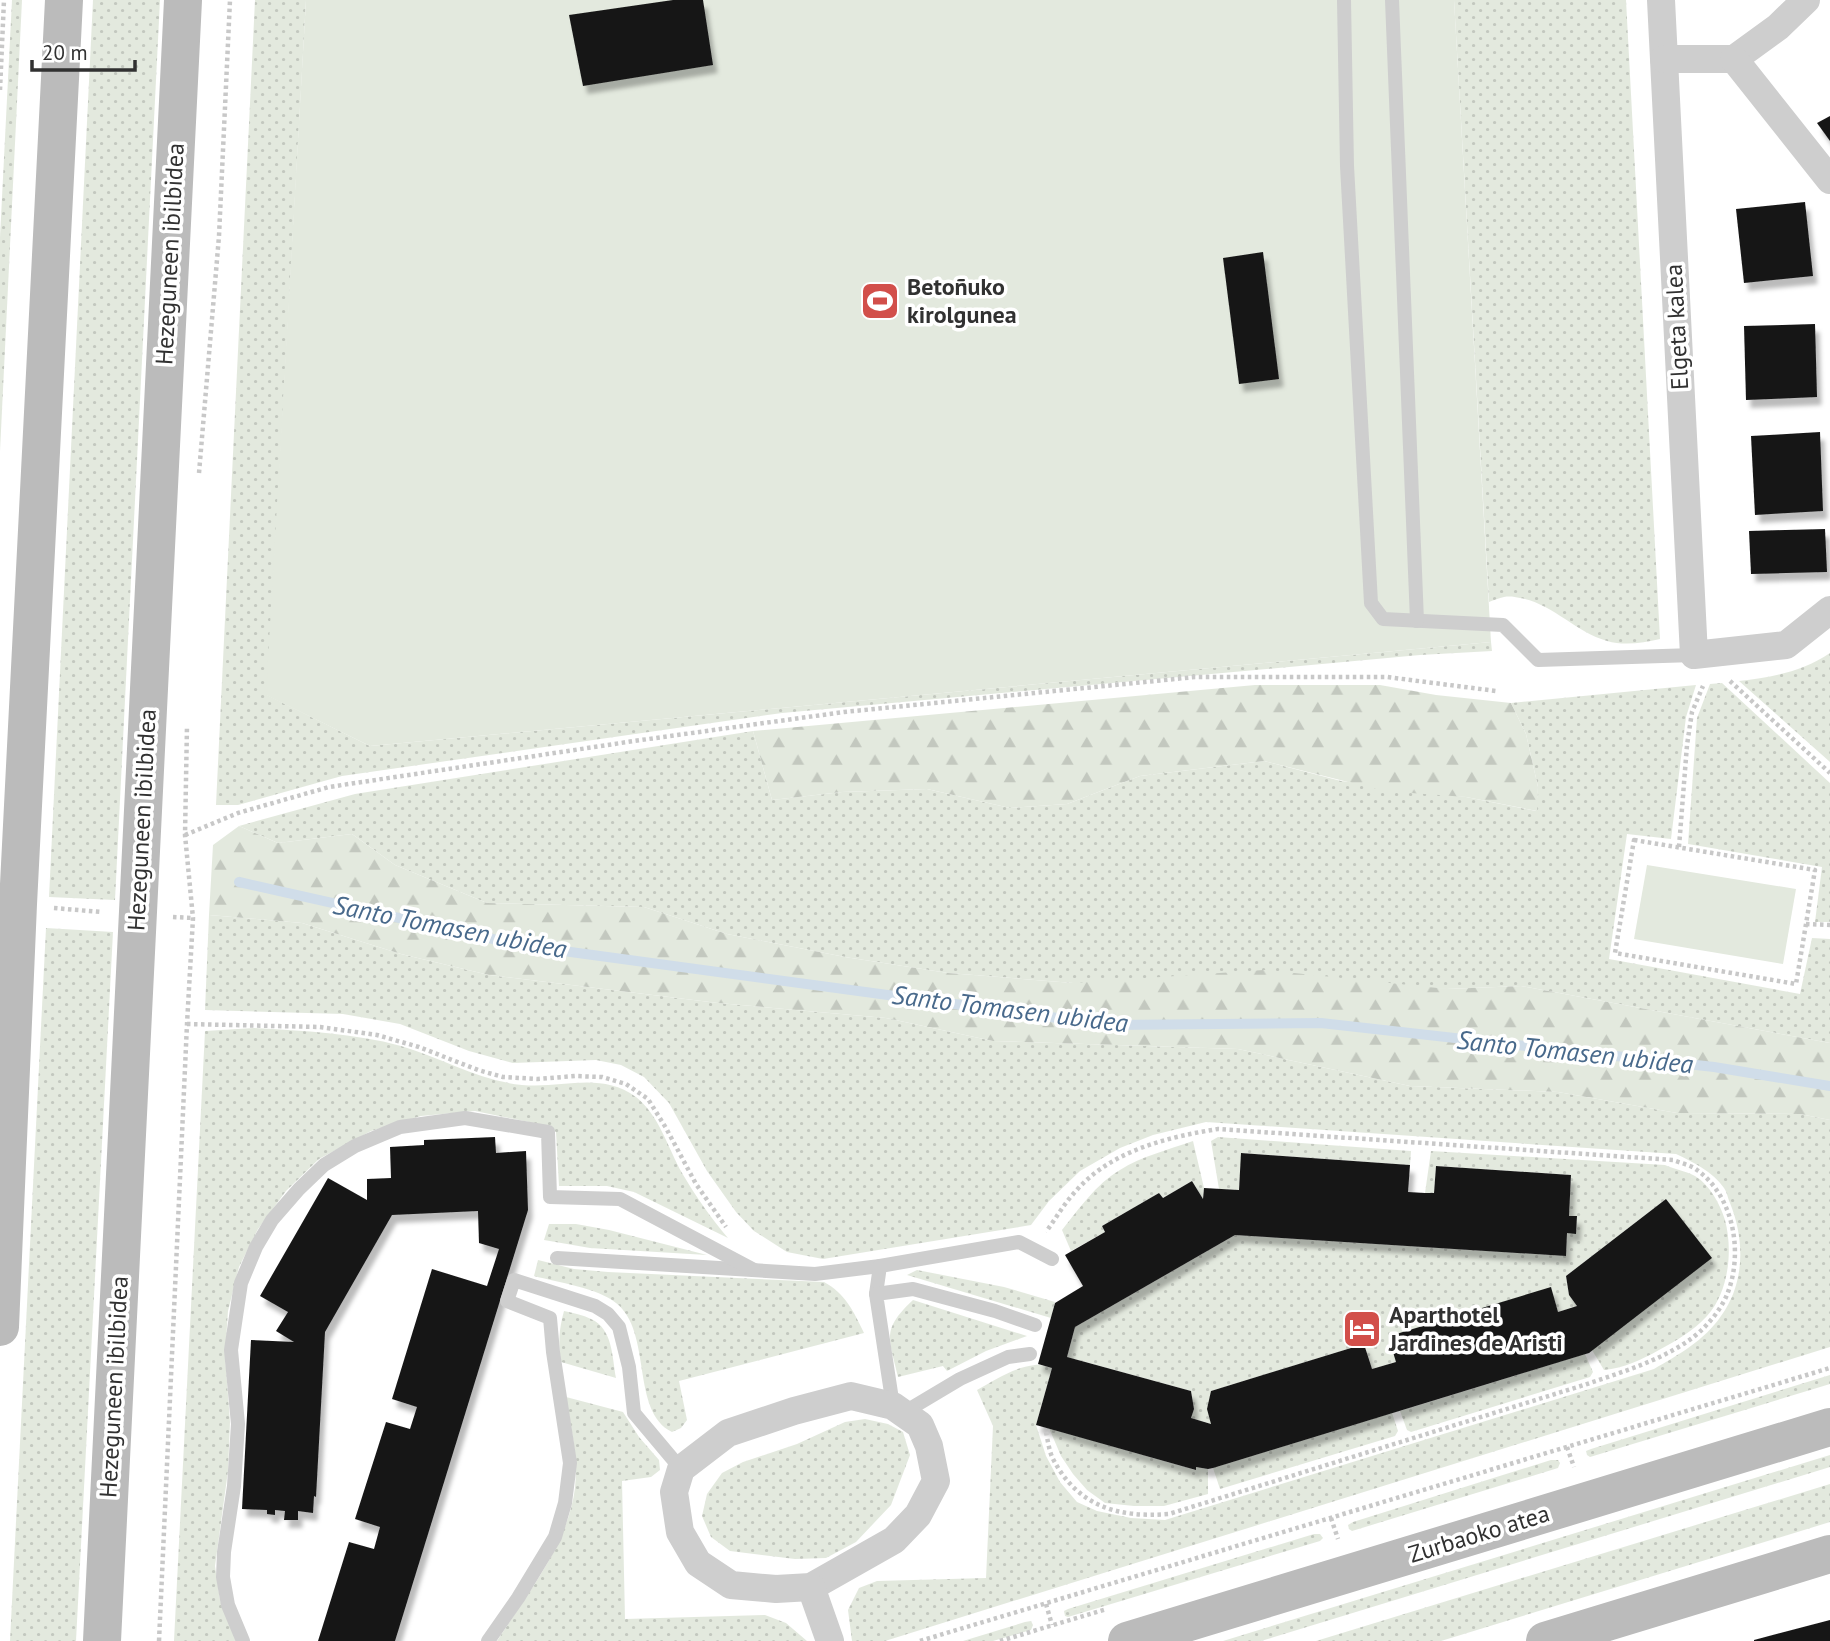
<svg xmlns="http://www.w3.org/2000/svg" width="1830" height="1641" font-family="'PT Sans',sans-serif">
	<style>
		.grass { fill: url(#grass-dots) }
		.forest { fill: url(#forest-firs) }
		.garden { fill: #e3e9de }
		.lines { fill: none; stroke-linecap: round; stroke-linejoin: round }
		.stream { stroke: #d0dde9; stroke-width: 10 }
		.building { fill: #181818; filter: url(#shadow) }
		.path { stroke: #c8c8c8; stroke-width: 4.5; stroke-dasharray: 3.5 3.5; stroke-linecap: butt }
		.lane { stroke: #cecece; stroke-width: 14 }
		.street { stroke: #cecece; stroke-width: 28 }
		.secondary { stroke: #bbb; stroke-width: 38 }
		.labels { text-anchor: middle; stroke-width: 7; stroke-linejoin: round; paint-order: stroke }
		.street-label { font-size: 24px; fill: #313131; stroke: #fff }
		.poi-label { font-size: 24px; font-weight: bold; fill: #313131; stroke: #fff; text-anchor: start }
		.water-label { font-size: 26px; font-style: italic; fill: #48698b; stroke: #fff }
	</style>
	<defs>
		<pattern id="grass-dots" width="8" height="8" patternUnits="userSpaceOnUse" patternTransform="scale(1.75)"><rect width="8" height="8" fill="#e3e9de"/><path d="M2 2h.1M6 6h.1" fill="none" stroke="#c3c8bf" stroke-width="1.8" stroke-linecap="round"/></pattern>
		<pattern id="forest-firs" width="22" height="20" patternUnits="userSpaceOnUse" patternTransform="scale(1.75)"><rect width="22" height="20" fill="#e3e9de"/><path d="M5 1l3.5 6h-7zM16 11l3.5 6h-7z" fill="#c3c8bf"/></pattern>
		<filter id="shadow"><feDropShadow dx="4.5" dy="8" stdDeviation="2" flood-color="#0004"/></filter>
	</defs>
	<rect width="100%" height="100%" fill="#fff"/>
	<!-- grass -->
	<g class="grass">
		<path d="M12,0h10l-22,451v-214z"/>
		<path d="M93,0h67l-45,900 -66,-3z"/>
		<path d="M255,0h51l-39,695 103,51 1121,-104 1,9 -72,4 -638,58 -440,63 -104,29h-22z"/>
		<path d="M1454,0h172l34,639c-17,4 -36,7 -53,2 -32,-9 -54,-37 -87,-43 -5,-1 -10,-2 -16,-1 -5,1 -10,3 -15,5z"/>
		<path d="M1830,653v109l-91,-81c33,-4 63,-9 91,-28z"/>
		<path d="M1722,683l108,100v139h-15l7,-55 -134,-23 9,-126 13,-34z"/>
		<path d="M1696,685l-10,32 -15,122 -44,-5 -18,125 191,35 12,-56 18,1v104l-309,-57 -74,3 -374,-6 -125,-10 -103,-16 -118,-23 -83,-27 -157,-4 -92,-38 -43,-31 -74,9 -39,-17 116,-32 398,-63 19,69 70,-8 85,-3 83,19 57,-4 73,-28 124,-15 77,20 125,16 70,14 2,-24 -12,-53 -15,-31z"/>
		<path d="M209,915l93,8 99,31 88,21 229,28 168,15 107,23 245,8 172,37 148,6 119,21 123,1 30,6v227l-945,294h-33l-4,-31 11,-22 18,-7 109,-3 7,-152 -16,-36c18,-10 37,-23 58,-25 6,-1 12,2 17,3l-16,57 10,31 14,26 17,20 20,9 34,7 34,2 489,-151c24,-14 51,-29 67,-53 24,-33 24,-76 9,-113 -2,-4 -3,-11 -6,-15 -11,-16 -31,-26 -48,-34l-470,-32 -53,13 -33,13 -40,23 -31,30 -18,24 -208,34 -36,-7 -33,-21 -18,-19 -29,-41 -38,-68 -25,-26 -23,-12 -25,-5 -83,3 -44,-12 -69,-27 -57,-10 -138,-4z"/>
		<path d="M46,928l67,4 -37,709h-66z"/>
		<path d="M254,1028c50,3 100,5 147,18 41,12 79,35 121,39 40,4 78,-14 114,12 23,18 32,51 46,76 14,24 29,45 46,65l-94,-46 -27,-6h-48l-3,-54 -27,-10 -54,-11 -54,5 -50,15 -52,28 -33,32 -28,38 -19,38 -11,44 -3,44 5,67 -2,49 -13,95 5,34 16,41h-62l31,-610z"/>
		<path d="M1218,1137l193,14 -1,14 -168,-12 -3,37 -20,-1 -8,-48z"/>
		<path d="M1193,1141l11,47 -1,11 -11,-18 -29,17 -4,-5 -57,33 3,6 -34,19 -9,-21c17,-21 34,-46 58,-60 22,-14 48,-20 73,-29z"/>
		<path d="M1431,1151l234,14c9,4 21,6 30,11 15,9 25,28 30,44 8,30 4,72 -18,96 -14,15 -31,25 -48,34 -18,10 -35,18 -55,20l-12,-20 119,-92 -45,-59 -100,77 3,19 8,11 -19,6 -7,-24 -155,74 -24,7 -8,-25 -153,47v33l-20,-6 3,-9 -3,-18 -124,-34 8,-30 160,-92 331,21 1,-23h9l1,-17h-8l2,-41 -135,-9 -2,27h-9z"/>
		<path d="M549,1224h27l33,6 98,25 -117,-7 -46,-8z"/>
		<path d="M538,1260l36,9 34,3 216,10c21,11 30,30 40,51l-185,48 8,39 -6,8 -9,4c-42,-21 -19,-100 -56,-129 -18,-15 -59,-21 -82,-27z"/>
		<path d="M917,1270l87,17 51,15 -4,16 -144,-43z"/>
		<path d="M913,1300l114,36 -41,15 -39,20 -4,-5 -45,11c-9,-39 -17,-47 15,-77z"/>
		<path d="M564,1311c9,2 19,4 27,8 22,10 21,38 25,59l-55,-16c-3,-19 -2,-33 3,-51z"/>
		<path d="M1585,1354l8,18 -3,5 -179,55 -4,-2 -7,-19z"/>
		<path d="M1830,1375v9l-240,73 -3,-2 -1,-4 5,-2z"/>
		<path d="M566,1397l57,15 16,25 20,23 1,10 -9,7 -29,4 3,138 140,-4 21,8 21,18h-310c30,-47 71,-97 78,-153 3,-31 -4,-61 -9,-91z"/>
		<path d="M1392,1413l6,18 -3,5 -175,53 -7,-21z"/>
		<path d="M865,1419l23,5 15,8 7,23 -19,50 -35,37 -30,16 -31,1 -65,-8 -19,-14 -9,-21 5,-22 15,-21 21,-11 54,-18 48,-22z"/>
		<path d="M1049,1428l146,42 1,-3 12,2v25l-44,12h-30l-29,-3 -18,-13 -14,-16 -12,-18z"/>
		<path d="M1830,1455v12l-569,174h-38z"/>
		<path d="M1551,1460h7l2,3 -2,5 -206,63 -3,-2 -1,-4 5,-3z"/>
		<path d="M1830,1484v38l-389,119h-125z"/>
		<path d="M1314,1534h6l3,4 -3,3 -252,76 -3,-1 -1,-5 4,-2z"/>
		<path d="M1031,1621l2,4 -2,5 -38,11h-30l62,-19z"/>
	</g>
	<!-- forest -->
	<g class="forest">
		<path d="M1255,685h125l56,10 75,8 15,31 12,53 -1,24 -71,-14 -82,-6 -120,-30 -124,15 -73,28 -57,4 -83,-19 -85,3 -70,8 -19,-69z"/>
		<path d="M239,826l39,17 74,-9 43,31 92,38 157,4 83,27 118,23 103,16 125,10 191,-13 183,19 74,-3 309,57v77l-30,-6 -123,-1 -119,-21 -148,-6 -172,-37 -245,-8 -107,-23 -168,-15 -229,-28 -88,-21 -99,-31 -93,-8 4,-70z"/>
	</g>
	<!-- garden -->
	<g class="garden">
		<path d="M306,0h1148l37,642 -1121,104 -104,-51z"/>
		<path d="M1647,865l149,24 -13,75 -149,-25z"/>
	</g>
	<g class="lines">
		<!-- stream -->
		<path class="stream" d="M239,882l280,63 590,80 212,-2 393,44 116,19"/>
	</g>
	<!-- building -->
	<g class="building">
		<path d="M673,0h30l10,65 -130,21 -14,-71z"/>
		<path d="M1830,116v25l-13,-18z"/>
		<path d="M1805,202l8,74 -69,7 -8,-74z"/>
		<path d="M1263,252l16,127 -40,5 -16,-126z"/>
		<path d="M1815,324l2,73 -71,3 -2,-74z"/>
		<path d="M1820,432l3,79 -68,4 -4,-79z"/>
		<path d="M1825,529l2,43 -76,2 -2,-43z"/>
		<path d="M495,1137l1,16 30,-2 2,59 -133,431h-77l31,-99 25,7 6,-22 -25,-8 31,-97 24,7 7,-22 -25,-8 40,-130 55,17 12,-37 -20,-6 -1,-32 -86,4 -67,117 -9,165 -2,-1 -1,17 -15,-2v9h-14l1,-9 -10,-1v5l-8,-1v-4l-25,-1 9,-169 43,2 -18,-11 12,-19 -28,-16 68,-118 39,22v-21l24,-1 -1,-31 34,-2v-5z"/>
		<path d="M1241,1153l169,12 -2,27 17,1h9l2,-27 135,9 -2,41h8l-1,18 -9,-1 -1,23 -331,-21 -160,92 -8,30 124,34 3,18 -3,9 20,6 -4,-15 4,-18 153,-47 8,25 24,-7 -3,-10v-17l158,-48 7,25 19,-6 -8,-11 -3,-19 100,-77 46,59 -123,95 -376,115 -5,1 -12,-2v3l-160,-45 16,-57 -14,-4 17,-61 28,-17 -18,-31 40,-23 -3,-6 57,-33 4,5 29,-17 11,18 1,-11 35,2z"/>
		<path d="M1830,1620v21h-76v-1z"/>
	</g>
	<g class="lines">
		<!-- path -->
		<g class="path">
			<path d="M0,90l4,-90"/>
			<path d="M199,473l20,-237 11,-236"/>
			<path d="M1730,681l100,92"/>
			<path d="M185,835l53,-22 91,-26 305,-46 210,-29 351,-35h192l109,14"/>
			<path d="M1634,840l181,30 -19,114 -181,-31z"/>
			<path d="M1679,847l8,-102 5,-33 11,-26"/>
			<path d="M54,908l47,4"/>
			<path d="M173,917l20,1"/>
			<path d="M1806,924l24,1"/>
			<path d="M187,1024l133,3 57,8 42,12 59,23 25,7 35,2 37,-3 27,1 24,7 22,15 18,29 30,56 30,43"/>
			<path d="M1046,1432c2,9 3,19 7,27 25,48 66,59 116,55l415,-129c35,-12 73,-23 104,-44 15,-10 30,-27 38,-44 18,-41 9,-100 -29,-127 -6,-5 -17,-7 -24,-10l-455,-31c-51,8 -108,22 -143,63 -11,12 -19,26 -29,40"/>
			<path d="M1567,1447l7,20"/>
			<path d="M1331,1518l7,21"/>
			<path d="M1046,1604l6,21"/>
			<path d="M159,1641l28,-617 6,-106 -8,-83 2,-109"/>
			<path d="M920,1641l910,-273"/>
			<path d="M1000,1641l107,-32"/>
		</g>
		<!-- lane -->
		<g class="lane">
			<path d="M1344,0l3,166 24,437 12,16 120,6 35,35 156,-5"/>
			<path d="M1392,0l25,621"/>
			<path d="M557,1258l258,16 65,-8"/>
			<path d="M876,1294l4,-28 139,-24 33,17"/>
			<path d="M893,1406l-17,-112 37,-5 82,22 40,14"/>
			<path d="M903,1413l57,-34 48,-22 22,-3"/>
			<path d="M243,1641l-15,-36 -5,-28 1,-25 10,-66 4,-62 -7,-74 10,-67 15,-36 16,-27 27,-31 25,-24 31,-19 45,-19 65,-9 83,14 2,65 70,2 134,71"/>
			<path d="M488,1641l30,-43 37,-61 10,-34 5,-40 -17,-111 -3,-34 -43,-17 7,-21 81,26 13,8 11,13 10,40 5,46 47,56"/>
		</g>
		<!-- street -->
		<g class="street">
			<path d="M1661,0l33,655 92,-10 44,-35"/>
			<path d="M1664,59h70l44,-32 28,-27"/>
			<path d="M1734,59l96,121"/>
			<path d="M851,1396l42,10 27,19 9,21 7,35 -18,34 -24,25 -83,47 -35,2 -45,-4 -33,-22 -18,-31 -6,-40 7,-23 47,-36 66,-22z"/>
			<path d="M811,1587l19,54"/>
		</g>
		<!-- secondary -->
		<g class="secondary">
			<path d="M0,1327l18,-423 46,-904"/>
			<path d="M102,1641l81,-1641"/>
			<path d="M1127,1641l703,-214"/>
			<path d="M1545,1641l285,-87"/>
		</g>
	</g>
	<!-- icons -->
	<defs>
		<symbol id="stadium-square" viewBox="-11 -11 22 22"><rect x="-9" y="-9" width="18" height="18" rx="4" fill="#d24f4a" stroke="#fff"/><path d="M0-5a6.5 5 0 1 0 0 10a6.5 5 0 1 0 0-10ZM-3.5-1.8h7v3.6h-7Z" fill="#fff"/></symbol>
		<symbol id="hotel-square" viewBox="-11 -11 22 22"><rect x="-9" y="-9" width="18" height="18" rx="4" fill="#d24f4a" stroke="#fff"/><path d="M-6-4.5h1.5V1H6V5H4.5V3h-9V5H-6ZM-4 0a1.8 1.8 0 1 1 3.6 0ZM.5 0V-2.5h3Q6-2.5 6 0Z" fill="#fff"/></symbol>
	</defs>
	<g fill-rule="evenodd">
		<use href="#stadium-square" x="858" y="279" width="44" height="44"/>
		<use href="#hotel-square" x="1340" y="1307" width="44" height="44"/>
	</g>
	<g class="labels">
		<!-- street labels -->
		<g class="street-label">
			<text transform="translate(170 254) rotate(-87)" y="8">Hezeguneen ibilbidea</text>
			<text transform="translate(1677 327) rotate(-93)" y="8">Elgeta kalea</text>
			<text transform="translate(142 820) rotate(-87)" y="8">Hezeguneen ibilbidea</text>
			<text transform="translate(114 1387) rotate(-87)" y="8">Hezeguneen ibilbidea</text>
			<text transform="translate(1479 1534) rotate(-17)" y="8">Zurbaoko atea</text>
		</g>
		<!-- poi labels -->
		<g class="poi-label">
			<text x="907" y="295">Betoñuko<tspan x="907" dy="28">kirolgunea</tspan></text>
			<text x="1389" y="1323">Aparthotel<tspan x="1389" dy="28">Jardines de Aristi</tspan></text>
		</g>
		<!-- water labels -->
		<g class="water-label">
			<text transform="translate(450 927) rotate(11)" y="9">Santo Tomasen ubidea</text>
			<text transform="translate(1010 1009) rotate(7)" y="9">Santo Tomasen ubidea</text>
			<text transform="translate(1575 1052) rotate(6)" y="9">Santo Tomasen ubidea</text>
		</g>
	</g>
	<!-- scale -->
	<path d="M32 60v10h103v-10" fill="none" stroke="#313131" stroke-width="3.5"/>
	<text x="42" y="60" font-size="21" fill="#313131" stroke="#ffffff" stroke-width="5" paint-order="stroke">20 m</text>
</svg>
